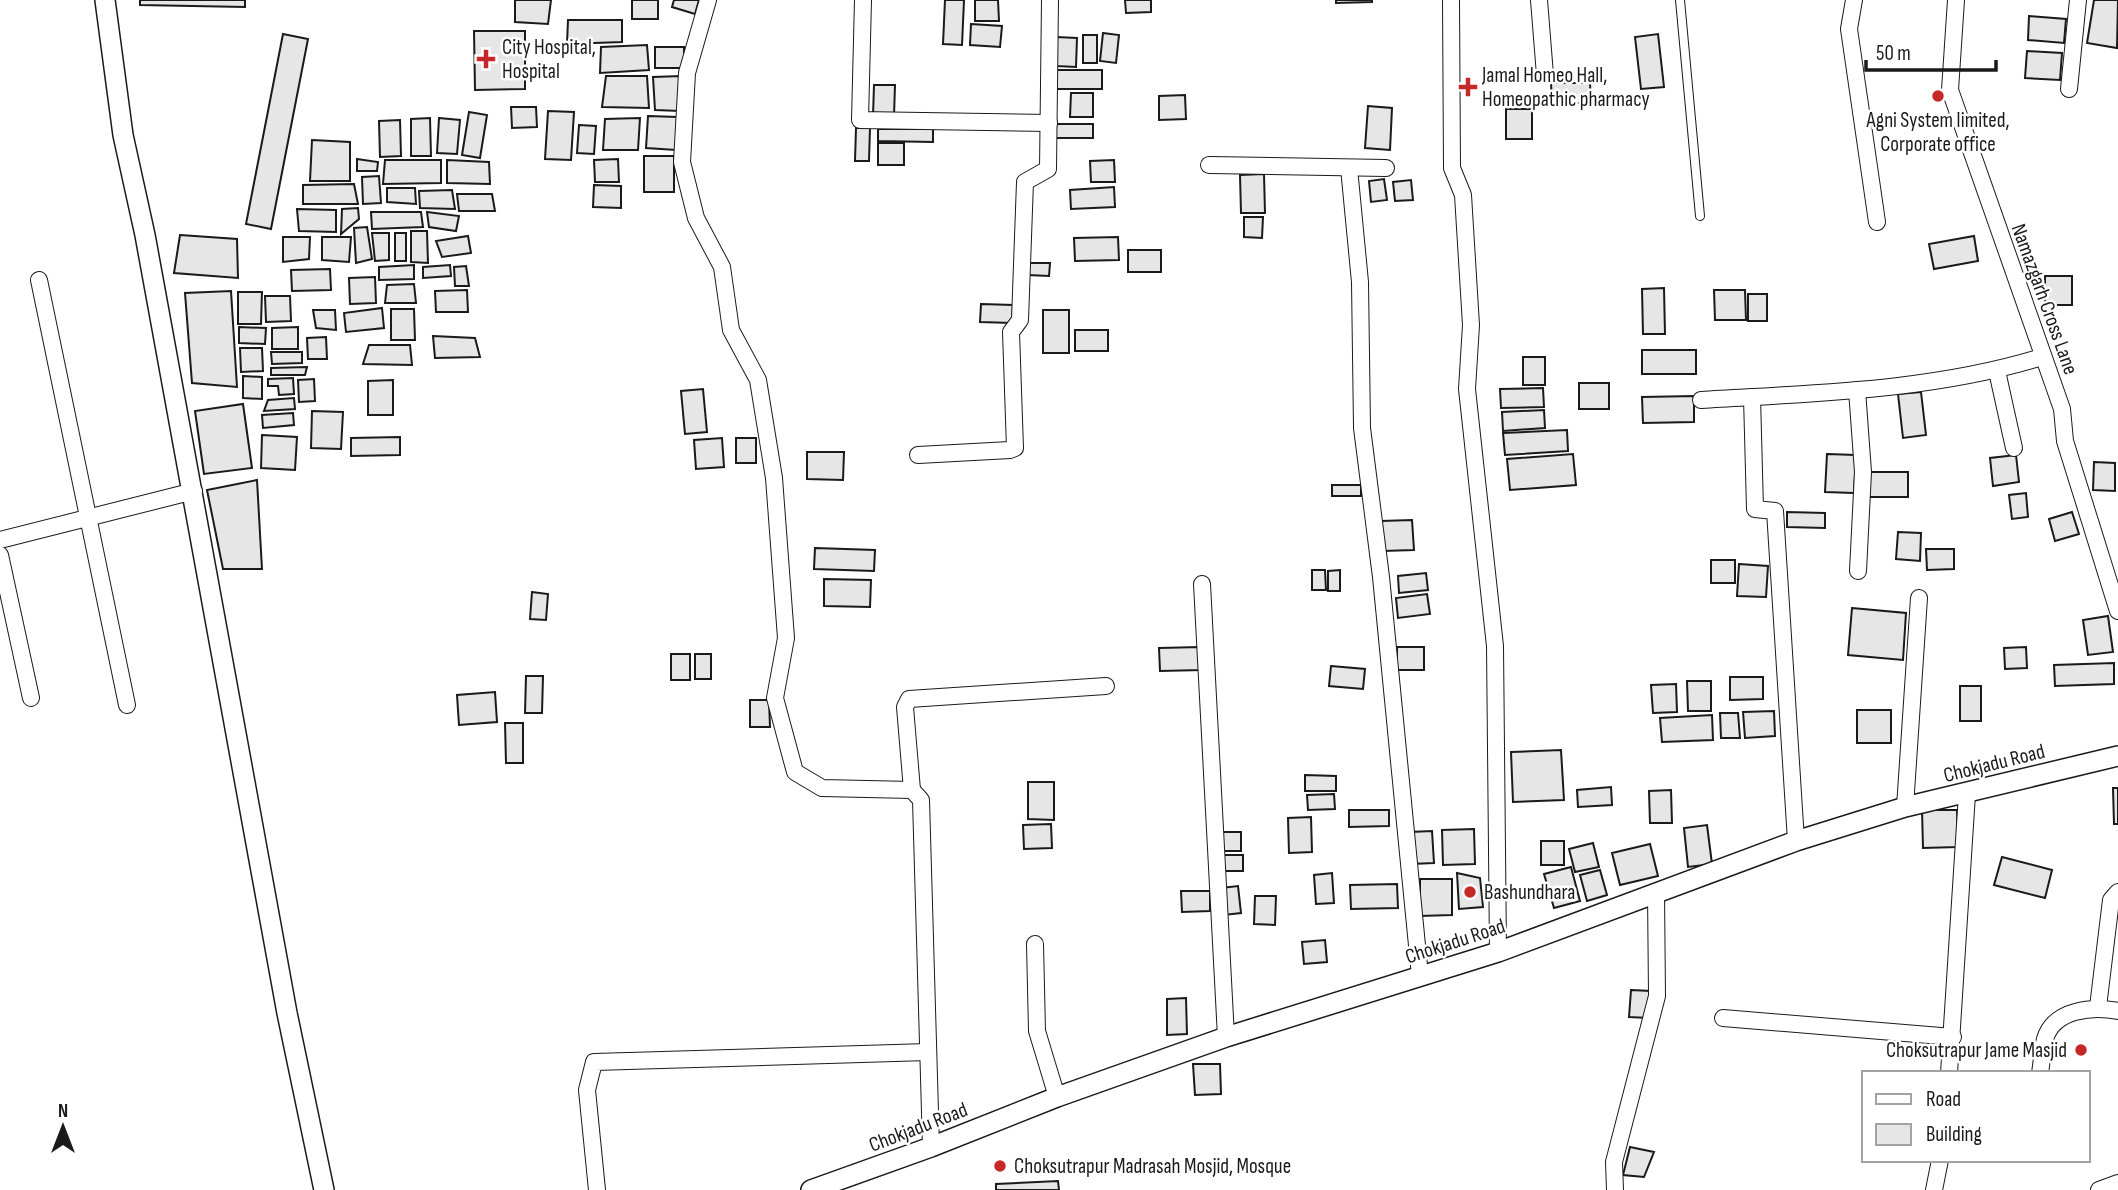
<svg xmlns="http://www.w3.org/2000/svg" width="2118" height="1190" font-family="'Sofia Sans Condensed',sans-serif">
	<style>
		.building { fill: #e6e6e6; stroke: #1a1a1a; stroke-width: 2 }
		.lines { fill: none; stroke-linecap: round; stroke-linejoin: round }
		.service-casing { stroke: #1a1a1a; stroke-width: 10 }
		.minor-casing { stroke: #1a1a1a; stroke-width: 18 }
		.tertiary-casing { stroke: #1a1a1a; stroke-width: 22 }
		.service { stroke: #fff; stroke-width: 8 }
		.minor { stroke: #fff; stroke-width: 16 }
		.tertiary { stroke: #fff; stroke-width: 19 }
		.poi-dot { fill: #c62828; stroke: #fff; stroke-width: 2.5 }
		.labels { text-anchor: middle; stroke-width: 5; stroke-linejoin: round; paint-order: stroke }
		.poi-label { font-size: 21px; fill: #1a1a1a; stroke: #fff; text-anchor: start }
		.street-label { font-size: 21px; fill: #1a1a1a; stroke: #fff }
	</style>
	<rect width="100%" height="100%" fill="#fff"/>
	<!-- building -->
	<g class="building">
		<path d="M140,0h105v7l-105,-2z"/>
		<path d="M515,0h36l-3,24 -33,-2z"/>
		<rect x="632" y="0" width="26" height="19"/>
		<path d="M674,0h25l-4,14 -23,-7z"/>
		<path d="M945,0h19l-2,45 -19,-1z"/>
		<path d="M975,0h23l1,21h-24z"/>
		<path d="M1125,0h26v12l-25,1z"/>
		<path d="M1336,0h36v2l-36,1z"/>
		<path d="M2094,0h24l-1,48 -30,-5z"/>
		<path d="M2029,16l37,3 -2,24 -36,-3z"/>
		<path d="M568,20h54v22l-55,2z"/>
		<path d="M971,24l31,2 -2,21 -30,-2z"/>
		<path d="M474,31h51v58l-50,1z"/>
		<path d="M1103,33l16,2 -3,28 -16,-2z"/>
		<path d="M283,34l25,5 -37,190 -25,-5z"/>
		<path d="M1658,34l6,53 -23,2 -6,-52z"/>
		<rect x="1083" y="35" width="14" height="28"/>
		<path d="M1056,37l21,1 -1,29 -20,-1z"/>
		<path d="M647,45l2,25 -49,3 1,-26z"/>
		<rect x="655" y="47" width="29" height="21"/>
		<path d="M2027,51l35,2 -2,27 -35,-2z"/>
		<rect x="1054" y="70" width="48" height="19"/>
		<path d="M606,76h41l2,32 -47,-1z"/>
		<path d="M681,76l-1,35 -25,-1 -2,-33z"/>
		<path d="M1551,83h39l1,20h-39z"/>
		<path d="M874,85h21l-1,31h-21z"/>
		<path d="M1071,93h22v24h-23z"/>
		<path d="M1185,95l1,24 -27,1v-24z"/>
		<path d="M1368,106l24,2 -2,42 -25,-2z"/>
		<path d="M511,107h25l1,20 -25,1z"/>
		<rect x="1506" y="109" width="26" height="30"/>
		<path d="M548,111l26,1 -3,48 -26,-1z"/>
		<path d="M469,112l18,3 -7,43 -18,-3z"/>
		<path d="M648,116l30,1 -2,33 -30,-2z"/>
		<path d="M430,118l1,38h-20v-37z"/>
		<path d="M439,118l21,2 -3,34 -20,-1z"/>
		<path d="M640,118l-2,32h-35l2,-31z"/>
		<path d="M400,120l1,36 -21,1 -1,-36z"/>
		<rect x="1053" y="124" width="40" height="14"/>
		<path d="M579,125l17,1 -2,28 -17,-1z"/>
		<path d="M856,128h14l-1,33h-14z"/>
		<path d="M878,129h55v13l-55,-1z"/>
		<path d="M312,140l38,2v39h-40z"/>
		<rect x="878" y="143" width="26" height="22"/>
		<rect x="644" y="156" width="30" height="36"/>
		<path d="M357,159l21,3 -1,9h-20z"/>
		<path d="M618,159l1,23h-24l-1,-22z"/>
		<path d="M385,160h56v23l-58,1z"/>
		<path d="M447,160l42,2 1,22 -43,-1z"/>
		<path d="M1114,160l1,22h-24l-1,-21z"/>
		<path d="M1264,174l1,39h-24l-1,-38z"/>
		<path d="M379,176l2,27 -18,1 -1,-27z"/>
		<path d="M1384,179l3,21 -16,2 -2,-21z"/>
		<path d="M1411,180l2,20 -18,1 -2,-19z"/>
		<path d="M354,184l4,20h-55v-19z"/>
		<path d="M594,185l27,1v22l-28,-1z"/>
		<path d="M1114,187l1,20 -44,2 -1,-19z"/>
		<path d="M387,188h28l1,16 -29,-2z"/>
		<path d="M452,190l3,19 -35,-1 -1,-17z"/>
		<path d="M457,194h35l3,17h-36z"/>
		<path d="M358,208l1,11 -18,15 1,-25z"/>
		<path d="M297,209l39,1v22l-37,-1z"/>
		<path d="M371,212h50l2,15 -51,2z"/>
		<path d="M427,212l32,4 -3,15 -27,-4z"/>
		<path d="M1244,217h19l-1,21 -18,-1z"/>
		<path d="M367,227l5,32 -16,4 -2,-35z"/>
		<path d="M411,231h16l1,32 -17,-1z"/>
		<path d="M372,233h17v27l-14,1z"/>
		<rect x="395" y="233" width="11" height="28"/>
		<path d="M180,235l57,4 1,39 -64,-5z"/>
		<path d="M468,236l3,17 -29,4 -6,-16z"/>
		<path d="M1974,236l4,25 -44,8 -5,-25z"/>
		<path d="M283,237h27l-1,22 -26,3z"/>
		<path d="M322,237h29l-2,25 -27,-2z"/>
		<path d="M1118,237l1,23 -44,1 -1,-23z"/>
		<rect x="1128" y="250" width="33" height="22"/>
		<path d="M1028,263h22l-1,13 -21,-1z"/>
		<path d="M414,265v14l-35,1v-13z"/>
		<path d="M450,265l1,11 -28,2v-11z"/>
		<path d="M466,266l3,20h-14l-1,-19z"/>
		<path d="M330,269l1,21 -39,1 -1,-21z"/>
		<rect x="2045" y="276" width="27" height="29"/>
		<path d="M375,277l1,26 -26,1 -1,-26z"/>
		<path d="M414,284l2,19h-31l2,-18z"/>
		<path d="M1664,288l1,46h-22l-1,-45z"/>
		<path d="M467,290l1,22h-32l-1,-21z"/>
		<path d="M1714,290h31l1,30h-31z"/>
		<path d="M231,291l6,96 -45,-4 -7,-90z"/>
		<path d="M238,292h24l-1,32h-23z"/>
		<rect x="1748" y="294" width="19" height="27"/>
		<path d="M265,296h25l1,25 -25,1z"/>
		<path d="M981,304l32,1 -1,18 -32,-1z"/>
		<path d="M382,308l2,20 -38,4 -2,-19z"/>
		<path d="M391,309h23l1,31h-24z"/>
		<path d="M313,310h22l1,20 -20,-2z"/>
		<rect x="1043" y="310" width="26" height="43"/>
		<path d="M239,327l27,1 -1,16 -26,-1z"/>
		<path d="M298,327v22h-26v-21z"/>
		<rect x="1075" y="330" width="33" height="21"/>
		<path d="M433,336l42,2 5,19 -45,1z"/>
		<path d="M326,337l1,22h-19l-1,-21z"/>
		<path d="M369,345h41l2,20 -49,-1z"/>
		<path d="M240,348h22l1,23 -22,1z"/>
		<rect x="1642" y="350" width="54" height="24"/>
		<path d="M271,352h31v11l-30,1z"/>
		<rect x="1523" y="357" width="22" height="28"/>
		<path d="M307,367l-2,8h-34v-7z"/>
		<path d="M243,376l19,1v22l-19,-1z"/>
		<path d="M293,378l1,16 -15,1 -1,-9h-10v-7z"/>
		<path d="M314,379l1,22 -16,1 -1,-22z"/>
		<path d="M393,380v35h-25v-34z"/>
		<rect x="1579" y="383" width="30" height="26"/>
		<path d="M1543,388l1,19 -43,1 -1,-19z"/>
		<path d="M703,389l4,43 -22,2 -4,-43z"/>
		<path d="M1921,392l5,43 -23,3 -5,-44z"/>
		<path d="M1694,396v26l-51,1 -1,-26z"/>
		<path d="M294,398l1,11 -31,2 4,-11z"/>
		<path d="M243,404l9,64 -48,6 -9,-63z"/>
		<path d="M1544,410l1,18 -42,3 -1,-19z"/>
		<path d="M312,411l31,1 -2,37 -30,-1z"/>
		<path d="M293,413l1,12 -31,3 -1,-13z"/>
		<path d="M1567,430l1,21 -63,4 -2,-22z"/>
		<path d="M262,435l35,2 -2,33 -34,-2z"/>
		<path d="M400,437v18l-49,1v-18z"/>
		<path d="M722,438l2,29 -28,2 -2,-29z"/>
		<rect x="736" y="438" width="20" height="25"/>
		<path d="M807,452h37l-1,28 -36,-1z"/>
		<path d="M1573,454l3,31 -66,5 -3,-31z"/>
		<path d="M1827,454l29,1 -2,38 -29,-1z"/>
		<path d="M2016,455l3,27 -26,4 -3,-28z"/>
		<path d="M2094,462l21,1v28l-22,-1z"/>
		<rect x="1868" y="472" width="40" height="25"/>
		<path d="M257,480l5,89h-39l-16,-79z"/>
		<rect x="1332" y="485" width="29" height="11"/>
		<path d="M2026,493l2,24 -16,2 -3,-24z"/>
		<path d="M1787,512l38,1v15l-38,-1z"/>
		<path d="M2072,512l7,22 -24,7 -6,-22z"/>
		<path d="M1412,520l2,30 -31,1 -2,-30z"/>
		<path d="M1898,532l23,1 -1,28 -24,-2z"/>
		<path d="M815,548l60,2 -1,21 -60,-2z"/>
		<path d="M1926,549h28v20l-27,1z"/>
		<rect x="1711" y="560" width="24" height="23"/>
		<path d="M1739,564l29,2 -2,31 -29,-1z"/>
		<path d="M1312,570h13l1,20h-14z"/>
		<path d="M1340,570v21h-12v-20z"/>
		<path d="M1426,573l2,17 -29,3 -1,-17z"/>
		<path d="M824,579l47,1 -1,27 -46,-1z"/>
		<path d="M532,592l16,2 -2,26 -16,-1z"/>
		<path d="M1427,594l3,20 -32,4 -2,-20z"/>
		<path d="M1852,608l54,5 -3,47 -55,-5z"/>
		<path d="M2108,616l5,36 -25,3 -5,-35z"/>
		<path d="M1200,647l2,23 -42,1 -1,-23z"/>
		<rect x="1397" y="647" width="27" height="23"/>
		<path d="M2026,647l1,21 -22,1 -1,-21z"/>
		<rect x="671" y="654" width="19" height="26"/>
		<rect x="695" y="654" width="16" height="25"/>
		<path d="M2114,663v21l-59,2 -1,-21z"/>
		<path d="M1331,666l34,3 -2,20 -34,-3z"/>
		<path d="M526,676h17l-1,37h-17z"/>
		<path d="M1730,677h33v22l-33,1z"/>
		<path d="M1687,681h24v30h-23z"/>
		<path d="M1676,684l1,28 -24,1 -2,-28z"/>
		<rect x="1960" y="686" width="21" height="35"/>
		<path d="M495,692l2,30 -38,3 -2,-30z"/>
		<path d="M750,700h19l1,27h-20z"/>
		<rect x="1857" y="710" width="34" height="33"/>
		<path d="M1774,711l1,25 -30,2 -2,-26z"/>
		<path d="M1720,713h18l2,25h-19z"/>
		<path d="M1712,715l1,25 -51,2 -2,-24z"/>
		<path d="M505,723h18v40h-17z"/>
		<path d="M1561,750l3,50 -51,2 -2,-50z"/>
		<path d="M1305,775l31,1v15h-31z"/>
		<path d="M1028,782h26v38l-26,-1z"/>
		<path d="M1611,787l1,18 -34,2 -1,-17z"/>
		<path d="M2113,788h5v36h-4z"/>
		<path d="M1671,790l1,33h-22l-1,-32z"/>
		<path d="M1334,794l1,15 -27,1 -1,-15z"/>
		<path d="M1349,810h40v16l-40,1z"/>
		<path d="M1922,810h35l1,37 -35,1z"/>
		<path d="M1311,817l1,35 -23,1 -1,-35z"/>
		<path d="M1051,824l1,24 -28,1 -1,-24z"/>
		<path d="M1707,825l5,39 -24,3 -4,-39z"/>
		<path d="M1474,829l1,35 -32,1 -1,-35z"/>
		<path d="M1432,831l2,32 -23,1 -2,-32z"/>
		<rect x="1221" y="832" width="20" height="19"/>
		<rect x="1541" y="841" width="23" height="24"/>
		<path d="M1593,843l6,24 -24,5 -6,-23z"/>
		<path d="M1650,844l8,32 -38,9 -8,-32z"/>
		<rect x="1222" y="855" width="21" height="16"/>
		<path d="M2002,857l50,13 -7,28 -51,-13z"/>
		<path d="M1571,867l9,34 -26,7 -10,-34z"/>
		<path d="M1600,870l7,25 -20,6 -7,-26z"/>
		<path d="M1332,873l2,30 -18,1 -2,-29z"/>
		<path d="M1457,873l23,5 3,29 -24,2z"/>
		<path d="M1420,879h32v36l-32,1z"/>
		<path d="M1397,884l1,24 -47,1 -1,-24z"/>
		<path d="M1238,886l3,27 -17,2 -3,-27z"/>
		<path d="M1181,891h29v20l-28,1z"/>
		<path d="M1255,896h21l-1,29 -21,-1z"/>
		<path d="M1325,940l2,22 -23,2 -2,-22z"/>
		<path d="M1631,990l20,1 -2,27 -20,-1z"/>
		<path d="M1186,998l1,36 -20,1v-36z"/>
		<path d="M1193,1064h27l1,30 -26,1z"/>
		<path d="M1630,1147l24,5 -10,25 -21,-2z"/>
		<path d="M1058,1181l1,9h-63v-6z"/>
	</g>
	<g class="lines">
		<defs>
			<path id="service" d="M1680,0l20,216"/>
			<g id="minor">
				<path d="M708,0l-21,73 -5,89 14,56 26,49 9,63 27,50 16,98 12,160 -11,60 20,74 27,16 90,2 9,10 10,347"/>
				<path d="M863,0l-3,120 189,3"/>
				<path d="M1451,0l1,168 11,27 8,130 -4,64 28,257 3,306"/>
				<path d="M1539,0l6,75"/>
				<path d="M1854,0l-5,29 28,193"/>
				<path d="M1956,0l-6,90 112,319 3,32 53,170"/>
				<path d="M2069,89l9,-89"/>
				<path d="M1209,165l177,3"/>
				<path d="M1349,168l11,114 2,146 19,149 39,399"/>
				<path d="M39,280l88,425"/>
				<path d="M1997,371l17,77"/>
				<path d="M1857,390l6,82 -5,99"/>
				<path d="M1752,397l3,112 20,2 21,330"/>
				<path d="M1701,400c114,-7 231,-9 341,-43"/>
				<path d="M918,455l92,-5 5,-2 -4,-116 9,-12 5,-138 23,-13 2,-169"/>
				<path d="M0,540l194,-49"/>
				<path d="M0,555l31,143"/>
				<path d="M1202,584l24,453"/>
				<path d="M912,790l-7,-83 4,-8 197,-13"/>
				<path d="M1905,807l14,-209"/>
				<path d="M1035,944l2,87 20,66"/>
				<path d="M2098,1007l13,-107 7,-8"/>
				<path d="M1723,1018l230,19"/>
				<path d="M1949,1073l18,-279"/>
				<path d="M2040,1073c2,-11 2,-23 5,-34 9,-30 48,-33 73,-28"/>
				<path d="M597,1190l-10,-100 7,-28 334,-10"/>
				<path d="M1615,1190l-1,-28 43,-166 -1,-104"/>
				<path d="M1934,1190l6,-30"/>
				<path d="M2099,1190l19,-7"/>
			</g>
			<g id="tertiary">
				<path d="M105,0l18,135 22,100 142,778 37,177"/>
				<path d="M811,1190l120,-43 126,-50 169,-60 272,-85 298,-111 109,-34 213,-51"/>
			</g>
		</defs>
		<!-- service casing -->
		<use href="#service" class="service-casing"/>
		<!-- minor casing -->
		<use href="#minor" class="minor-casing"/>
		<!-- tertiary casing -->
		<use href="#tertiary" class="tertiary-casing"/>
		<!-- service -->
		<use href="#service" class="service"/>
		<!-- minor -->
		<use href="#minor" class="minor"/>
		<!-- tertiary -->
		<use href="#tertiary" class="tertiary"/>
	</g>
	<!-- markers -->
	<g class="poi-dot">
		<path d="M482.5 48.5h7v7h7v7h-7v7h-7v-7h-7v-7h7z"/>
		<path d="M1464.5 76.5h7v7h7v7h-7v7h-7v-7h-7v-7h7z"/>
		<circle cx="1938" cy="96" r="7"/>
		<circle cx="1470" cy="892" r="7"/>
		<circle cx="2081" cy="1050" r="7"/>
		<circle cx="1000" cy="1166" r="7"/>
	</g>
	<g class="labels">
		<!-- poi labels -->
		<g class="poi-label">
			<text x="502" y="54">City Hospital,<tspan x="502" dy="24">Hospital</tspan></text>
			<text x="1482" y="82">Jamal Homeo Hall,<tspan x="1482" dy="24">Homeopathic pharmacy</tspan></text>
			<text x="1938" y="127" text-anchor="middle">Agni System limited,<tspan x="1938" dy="24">Corporate office</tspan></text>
			<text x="1484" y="899">Bashundhara</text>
			<text x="2067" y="1057" text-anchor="end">Choksutrapur Jame Masjid</text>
			<text x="1014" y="1173">Choksutrapur Madrasah Mosjid, Mosque</text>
		</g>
		<!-- street labels -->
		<g class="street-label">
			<text transform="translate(2045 299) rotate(70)" y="7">Namazgarh Cross Lane</text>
			<text transform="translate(1994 763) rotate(-14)" y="7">Chokjadu Road</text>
			<text transform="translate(1455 941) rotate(-18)" y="7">Chokjadu Road</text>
			<text transform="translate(918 1127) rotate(-21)" y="7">Chokjadu Road</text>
		</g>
	</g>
	<!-- legend -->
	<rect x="1862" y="1071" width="228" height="91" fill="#ffffff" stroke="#a3a3a3" stroke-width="2"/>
	<rect x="1876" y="1094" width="35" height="10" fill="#ffffff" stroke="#a3a3a3" stroke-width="2"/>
	<text x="1926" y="1106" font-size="21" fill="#1a1a1a">Road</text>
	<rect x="1876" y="1124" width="35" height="21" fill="#e6e6e6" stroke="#a3a3a3" stroke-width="2"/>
	<text x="1926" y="1141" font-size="21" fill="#1a1a1a">Building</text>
	<!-- north arrow -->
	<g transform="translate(63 1127)" stroke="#ffffff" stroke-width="5" paint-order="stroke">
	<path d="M0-5L12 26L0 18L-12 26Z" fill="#1a1a1a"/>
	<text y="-10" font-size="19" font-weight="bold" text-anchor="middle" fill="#1a1a1a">N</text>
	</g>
	<!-- scale -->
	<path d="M1866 60v10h130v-10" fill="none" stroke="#1a1a1a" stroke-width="3.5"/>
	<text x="1876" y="60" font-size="21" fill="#1a1a1a" stroke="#ffffff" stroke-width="5" paint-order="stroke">50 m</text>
</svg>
